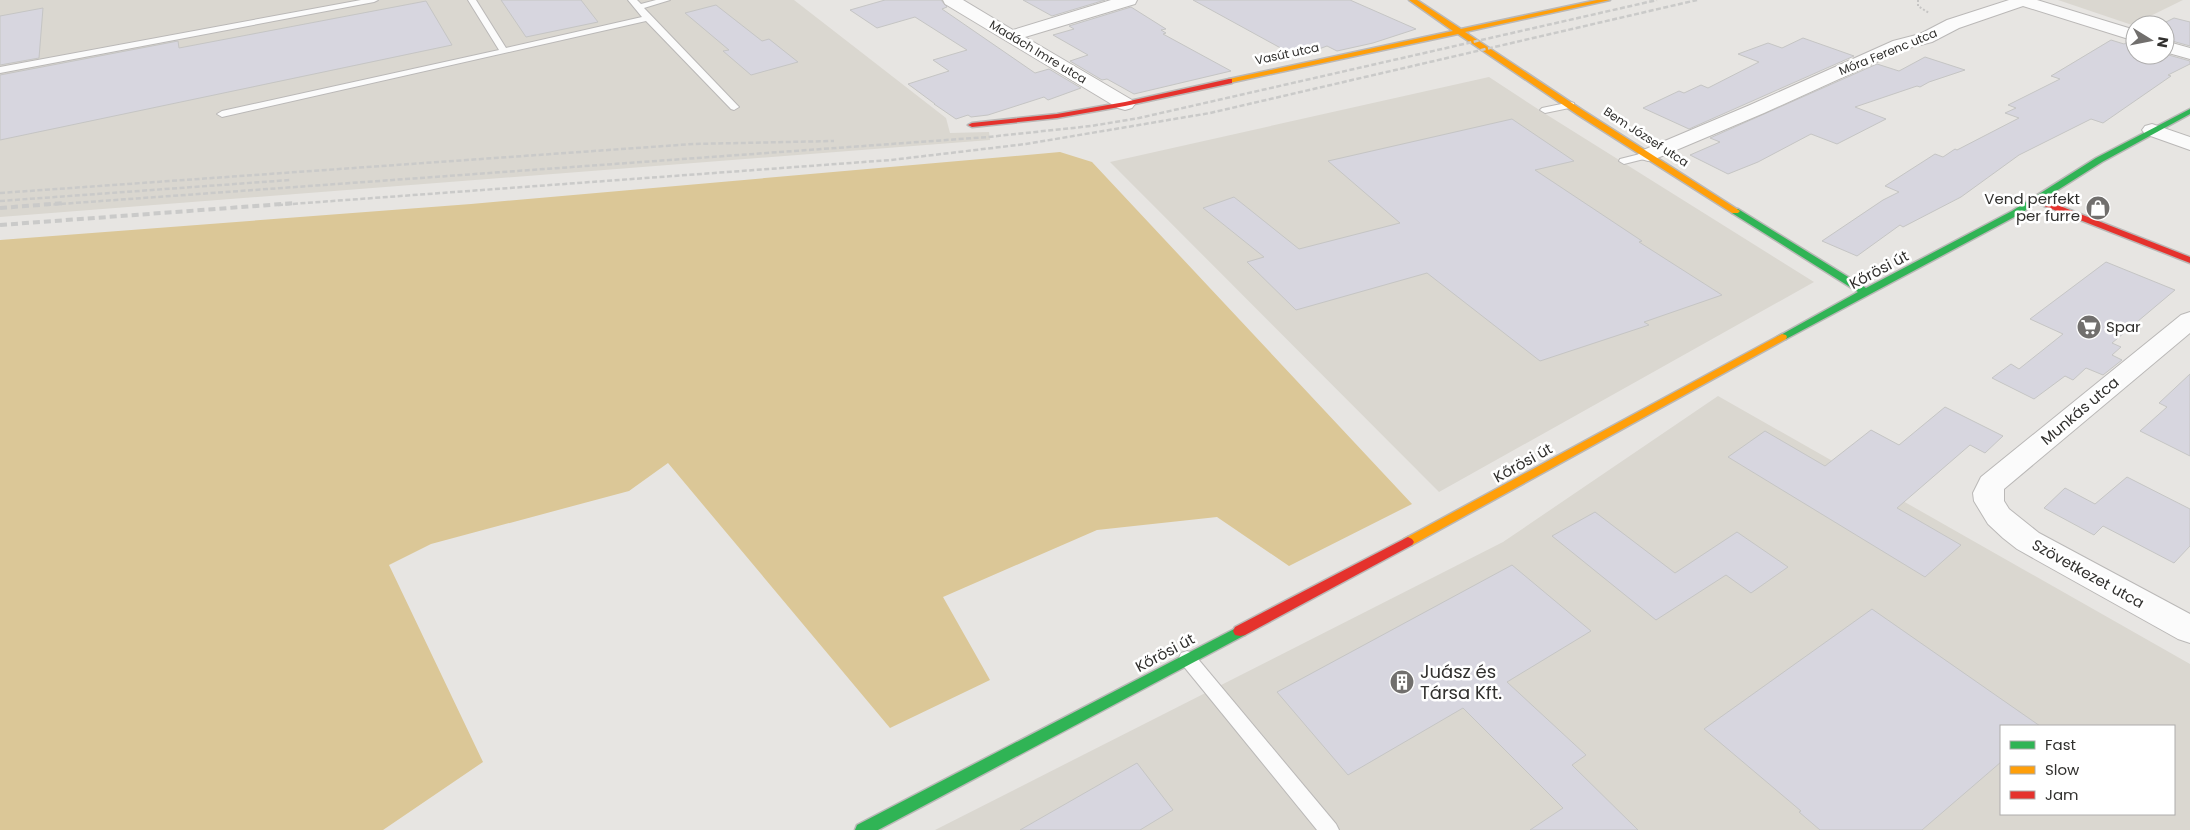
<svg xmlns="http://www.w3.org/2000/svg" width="2190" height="830" font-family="Poppins,sans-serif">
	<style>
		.built { fill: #dad7d0; fill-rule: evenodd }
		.green { fill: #dbc797 }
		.building { fill: #d7d6df; stroke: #c5c5c4 }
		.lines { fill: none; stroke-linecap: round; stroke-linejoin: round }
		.lane-casing { stroke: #bab8b7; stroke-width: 2 }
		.street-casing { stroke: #bab8b7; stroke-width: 2 }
		.fast-casing { stroke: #bab8b7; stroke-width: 3 }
		.slow-casing { stroke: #bab8b7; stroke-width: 3 }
		.jam-casing { stroke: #bab8b7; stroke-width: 3 }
		.path { stroke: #c6c5c4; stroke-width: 2; stroke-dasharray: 2 2; stroke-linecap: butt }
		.lane { fill: #fbfbfb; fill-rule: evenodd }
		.street { fill: #fbfbfb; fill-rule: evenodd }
		.fast { fill: #30b455; fill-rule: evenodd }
		.slow { fill: #ff9f0a; fill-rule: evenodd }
		.jam { fill: #e5322d; fill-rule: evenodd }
		.rail-far1 { stroke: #cacac9; stroke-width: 2.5; stroke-dasharray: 5 2.5; stroke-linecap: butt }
		.rail { stroke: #cacac9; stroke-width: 4; stroke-dasharray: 7 4; stroke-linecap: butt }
		.labels { text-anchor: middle; stroke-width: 5; stroke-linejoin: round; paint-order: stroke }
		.far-street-label { font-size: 12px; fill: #31302e; stroke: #fff }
		.poi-label { font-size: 15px; fill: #31302e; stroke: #fff; text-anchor: end }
		.street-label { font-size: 15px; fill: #31302e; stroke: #fff }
		.near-poi-label { font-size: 18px; fill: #31302e; stroke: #fff; text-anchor: start }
	</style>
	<rect width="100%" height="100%" fill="#e7e5e2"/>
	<!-- built -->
	<g class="built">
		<path d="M0,0h794l152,118 4,15 39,-1 1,8 -990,77z"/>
		<path d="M2058,0h125l-51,25z"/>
		<path d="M1489,77l55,36 270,169 -375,210 -329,-330z"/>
		<path d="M1718,396l472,268v166h-1255l568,-288zM2001,726h173v88h-173z"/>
	</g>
	<!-- green -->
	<path class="green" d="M1060,152l32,10 320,342 -123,62 -72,-49 -120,13 -154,67 47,83 -100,48 -222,-265 -39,28 -198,53 -42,21 94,197 -100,68h-383v-590l471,-36z"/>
	<!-- building -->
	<g class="building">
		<path d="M501,0h80l17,22 -72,15z"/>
		<path d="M885,0h56l6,7 -5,2 93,64 14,-4 32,19 -33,12 -4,-3 -56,18 -17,2 -3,-2 -12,4 -22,-15h1l-27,-20 41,-13 -16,-11 34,-10 -52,-33 -38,11 -27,-18z"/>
		<path d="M1023,0h82l-53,16z"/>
		<path d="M1193,0h157l66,29 -43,14 -36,8 -10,-5 -30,11z"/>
		<path d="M426,1l26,44 -452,95v-65l178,-34 1,7z"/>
		<path d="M716,5l46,36 7,-2 29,23 -47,13 -28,-24 6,-1 -44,-37z"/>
		<path d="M1131,7l35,22 -5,1 5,3 -3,1 68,37 -97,23 -27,-15 -5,1 -32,-19 18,-6 -35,-20 21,-6 -5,-3z"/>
		<path d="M43,8l-4,50 -39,7v-49z"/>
		<path d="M2174,18l16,4v24l-25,-7v-14h-5z"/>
		<path d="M1803,38l51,18 -165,73 -46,-21 36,-17 5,2 17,-8 7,3 51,-26 -21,-8 30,-11 14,5z"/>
		<path d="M2111,40l13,4 6,-3 5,2v12l30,-1 25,7v3l-22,11 3,1 -68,47 -12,-4 -72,36 -58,42 -58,30 -3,-2 -43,31 -35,-15 61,-41 16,-8 -14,-6 50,-32 8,3 12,-8 2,1 62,-32 -14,-5 11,-5 -8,-3 52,-26 -9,-3z"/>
		<path d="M1925,57l40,13 -36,12 -9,5 -3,-1 -62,21 31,12 -49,25 -26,-10 -53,28 -30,12 -38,-19 30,-13 -10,-4 167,-74 22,7z"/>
		<path d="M1512,119l62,42 -39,9 107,71 -3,1 83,53 -78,27 5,3 -109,36 -113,-88 -131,37 -49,-48 17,-5 -61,-49 31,-11 65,52 101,-26 -72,-62z"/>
		<path d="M2106,262l69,28 -63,53 9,4 -9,8 10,5 -19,15 -17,-7 -13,12 -8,-4 -31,23 -42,-21 19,-14 8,5 44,-35 -33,-15z"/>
		<path d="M2190,374v82l-50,-25 27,-24 -8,-4z"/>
		<path d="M1945,407l58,29 -18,17 -15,-8 -73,63 64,37 -36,32 -197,-120 37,-26 60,35 46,-36 28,15z"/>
		<path d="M2127,477l63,32v37l-16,17 -71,-37 -9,9 -50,-27 21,-20 30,16z"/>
		<path d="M1595,512l80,61 62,-41 51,35 -37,26 -25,-18 -70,45 -104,-84z"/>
		<path d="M1512,565l79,66 -84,51 79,73 -14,10 66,65h-108l33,-22 -100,-100 -115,67 -71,-83z"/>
		<path d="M1872,609l168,117h-39v36l-79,68h-102l-21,-18 2,-1 -97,-82z"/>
		<path d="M1137,763l36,47 -33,20h-120z"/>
	</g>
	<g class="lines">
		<defs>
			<g id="lane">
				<path d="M361,0h17l-4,2 -374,71v-6z"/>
				<path d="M468,0h8l30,48 136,-31 -14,-17h9l4,4 15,-4h14l-26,8 95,99 -5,3 -3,-1 -85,-88 -424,96 -5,-3 5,-3 277,-61z"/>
				<path d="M1571,102l3,1v4l-29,6 -5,-3 2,-2z"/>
				<path d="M1648,152l4,1v4l-28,7 -5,-3 1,-2z"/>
				<path d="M1187,651l6,2 143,171 3,6h-22l-136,-167 -2,-5 2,-5z"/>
			</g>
			<g id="street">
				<path d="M943,0h20l50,30 98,-30h26l-2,4 -110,33 107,63 3,4 -3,4 -7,2 -7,-2 -173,-104z"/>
				<path d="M2009,0h28l98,30v11l-112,-35 -64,22 -27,14 -27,7 -141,64 -109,46 -7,2 -7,-2 -3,-4 3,-4 109,-46 143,-64 27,-7 27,-14z"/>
				<path d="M2165,41l25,7v11l-25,-7z"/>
				<path d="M2152,124l38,13v13l-45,-16 -3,-4 3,-4z"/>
				<path d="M2190,312v21l-186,156v12l5,8 30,24 151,81v29l-12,-4 -161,-90 -14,-11 -15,-14 -14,-23 -1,-8 8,-16 200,-162z"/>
			</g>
			<g id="fast">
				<path d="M2190,109v5l-88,48 -84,53 -232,124h-8l-1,-2 81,-45 -126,-79v-4h6l128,79 146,-77 84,-53z"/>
				<path d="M1240,626l5,1 2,4 -2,4 -367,195h-23l2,-5z"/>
			</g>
			<g id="slow">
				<path d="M1409,0h8l44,29 136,-29h13l-145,32 119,79 156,100 -2,2h-6l-154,-98 -120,-81 -229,49 -4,-2 4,-2 224,-48z"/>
				<path d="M1782,334l4,1 1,2 -1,2 -374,206h-8l-2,-3 2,-3z"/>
			</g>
			<g id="jam">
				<path d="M1229,79h3v4l-107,23 -68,12 -85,9 -4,-2 4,-2 85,-9 68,-12z"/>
				<path d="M2037,197l153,60v6l-156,-61v-4z"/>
				<path d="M1408,537l4,2 2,3 -2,3 -167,90 -5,1 -5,-1 -2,-4 2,-4z"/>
			</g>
		</defs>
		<!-- lane casing -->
		<use href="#lane" class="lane-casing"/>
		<!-- street casing -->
		<use href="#street" class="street-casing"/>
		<!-- fast casing -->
		<use href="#fast" class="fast-casing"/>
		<!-- slow casing -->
		<use href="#slow" class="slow-casing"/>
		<!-- jam casing -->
		<use href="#jam" class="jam-casing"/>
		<!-- path -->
		<path class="path" d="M1918,0v6l11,7"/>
		<!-- lane -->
		<use href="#lane" class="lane"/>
		<!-- street -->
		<use href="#street" class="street"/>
		<!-- fast -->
		<use href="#fast" class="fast"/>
		<!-- slow -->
		<use href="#slow" class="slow"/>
		<!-- jam -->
		<use href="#jam" class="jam"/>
		<!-- rail-far1 -->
		<g class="rail-far1">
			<path d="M0,193l693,-49 141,-3"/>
			<path d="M0,201l290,-21"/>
			<path d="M46,205l942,-68 103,-11 48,-8 518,-118"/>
			<path d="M278,205l613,-45 135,-16 184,-31 487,-113"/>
		</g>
		<!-- rail -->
		<g class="rail">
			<path d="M0,208l64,-5"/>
			<path d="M0,225l296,-22"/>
		</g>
	</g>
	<!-- icons -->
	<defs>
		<symbol id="shop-disc" viewBox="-11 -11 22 22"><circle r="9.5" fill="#716f6d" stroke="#fff"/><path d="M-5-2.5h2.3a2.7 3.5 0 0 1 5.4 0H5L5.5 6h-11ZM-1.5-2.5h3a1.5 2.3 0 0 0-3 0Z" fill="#fff"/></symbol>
		<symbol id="supermarket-disc" viewBox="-11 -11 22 22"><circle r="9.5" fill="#716f6d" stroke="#fff"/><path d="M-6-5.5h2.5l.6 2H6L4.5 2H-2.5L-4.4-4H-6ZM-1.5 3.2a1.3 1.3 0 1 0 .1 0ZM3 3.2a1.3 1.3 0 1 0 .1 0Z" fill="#fff"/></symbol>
		<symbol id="building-disc" viewBox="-11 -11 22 22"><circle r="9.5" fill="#716f6d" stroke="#fff"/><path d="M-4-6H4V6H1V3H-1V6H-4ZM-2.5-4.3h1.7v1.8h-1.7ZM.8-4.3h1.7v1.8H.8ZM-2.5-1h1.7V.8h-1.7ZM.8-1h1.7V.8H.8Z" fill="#fff"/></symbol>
	</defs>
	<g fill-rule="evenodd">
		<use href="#shop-disc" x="2084" y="194" width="28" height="28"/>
		<use href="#supermarket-disc" x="2075" y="313" width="28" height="28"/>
		<use href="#building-disc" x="1388" y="668" width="28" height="28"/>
	</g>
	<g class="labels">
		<!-- far-street labels -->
		<g class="far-street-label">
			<text transform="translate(1038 52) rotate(31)" y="4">Madách Imre utca</text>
			<text transform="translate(1888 52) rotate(-22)" y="4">Móra Ferenc utca</text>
			<text transform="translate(1287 54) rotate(-12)" y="4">Vasút utca</text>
			<text transform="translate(1646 137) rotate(33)" y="4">Bem József utca</text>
		</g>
		<!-- poi labels -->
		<g class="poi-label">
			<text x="2080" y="204">Vend perfekt<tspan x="2080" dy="17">per furre</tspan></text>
			<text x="2106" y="332" text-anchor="start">Spar</text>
		</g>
		<!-- street labels -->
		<g class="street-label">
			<text transform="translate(1879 270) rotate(-28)" y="5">Kőrösi út</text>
			<text transform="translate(2080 411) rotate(-40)" y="5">Munkás utca</text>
			<text transform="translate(1523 463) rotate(-29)" y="5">Kőrösi út</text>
			<text transform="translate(2088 574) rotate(29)" y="5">Szövetkezet utca</text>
			<text transform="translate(1165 653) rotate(-28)" y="5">Kőrösi út</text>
		</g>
		<!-- near-poi labels -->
		<g class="near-poi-label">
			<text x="1420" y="678">Juász és<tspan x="1420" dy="21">Társa Kft.</tspan></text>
		</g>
	</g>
	<!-- legend -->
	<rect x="2000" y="725" width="175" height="90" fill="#ffffff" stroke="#adacab"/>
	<rect x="2010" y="741" width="25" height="8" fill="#30b455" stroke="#adacab"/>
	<text x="2045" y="750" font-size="15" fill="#31302e">Fast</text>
	<rect x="2010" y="766" width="25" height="8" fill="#ff9f0a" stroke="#adacab"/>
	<text x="2045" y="775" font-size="15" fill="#31302e">Slow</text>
	<rect x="2010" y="791" width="25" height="8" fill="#e5322d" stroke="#adacab"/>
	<text x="2045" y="800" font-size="15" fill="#31302e">Jam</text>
	<!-- north arrow -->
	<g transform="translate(2150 40) rotate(100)"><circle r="24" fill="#ffffff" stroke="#adacab"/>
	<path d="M0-4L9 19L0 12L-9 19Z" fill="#716f6d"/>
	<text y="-8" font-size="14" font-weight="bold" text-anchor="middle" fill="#31302e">N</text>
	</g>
</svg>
